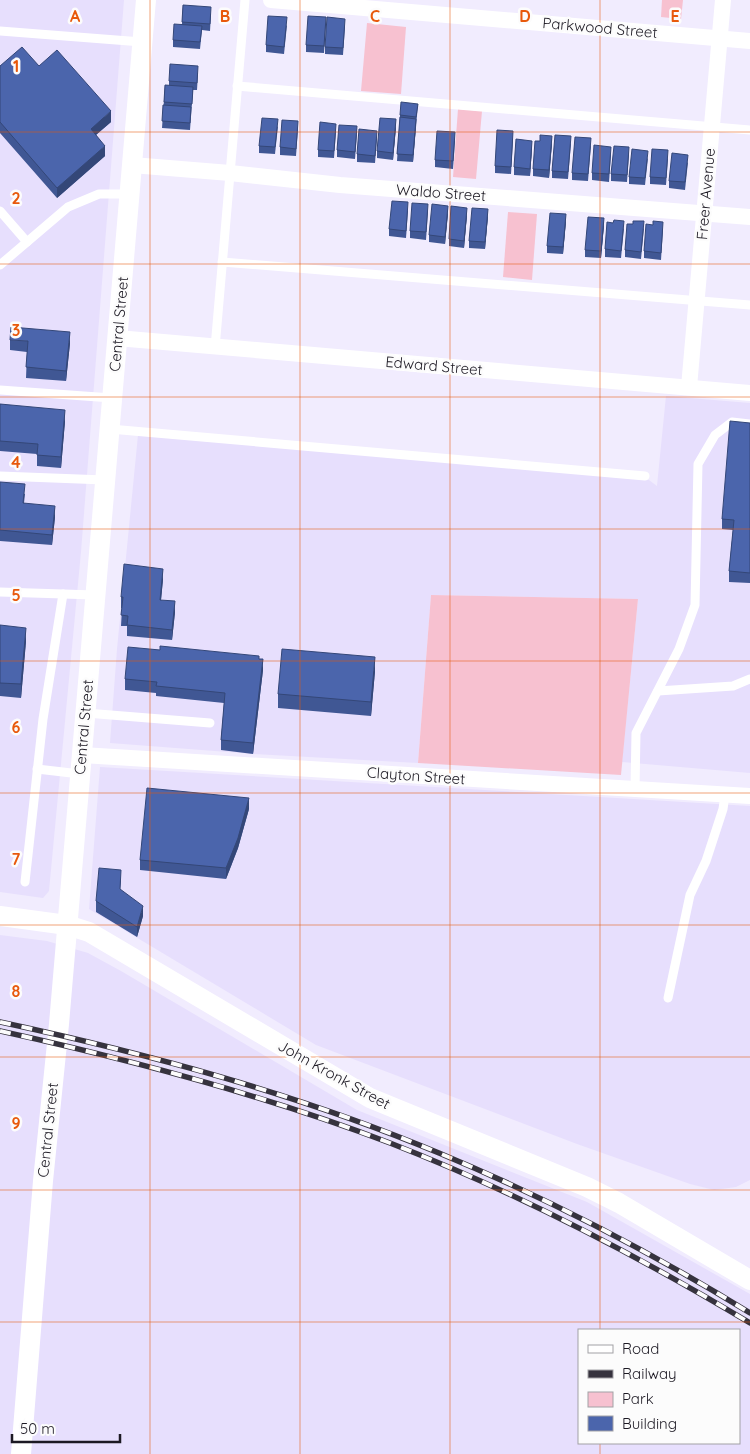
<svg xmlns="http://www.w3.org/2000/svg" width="750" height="1454" font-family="Quicksand,sans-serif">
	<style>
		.built { fill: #e7dffd; fill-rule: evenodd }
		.green { fill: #f7c1d0 }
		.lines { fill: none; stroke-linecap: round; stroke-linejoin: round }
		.service { stroke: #fff; stroke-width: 9 }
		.minor { stroke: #fff; stroke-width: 16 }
		.tertiary { stroke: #fff; stroke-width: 20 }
		.rail-casing { stroke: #36333e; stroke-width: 5.5 }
		.rail { stroke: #fcfcfc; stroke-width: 4; stroke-dasharray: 11; stroke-linecap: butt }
		.wall { fill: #405794 }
		.shaded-wall { fill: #344778 }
		.building { fill: #4b65ac; stroke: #344778 }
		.grid { fill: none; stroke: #e8590c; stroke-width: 1; stroke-opacity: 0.55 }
		.labels { text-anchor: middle; stroke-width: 5; stroke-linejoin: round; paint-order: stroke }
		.street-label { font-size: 15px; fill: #1c1923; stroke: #fcfcfc }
		.grid-label { font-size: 16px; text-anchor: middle; font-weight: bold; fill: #e8590c; stroke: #fcfcfc; stroke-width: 5; stroke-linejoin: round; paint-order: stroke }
	</style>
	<rect width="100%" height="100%" fill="#f1ecfe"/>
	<!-- built -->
	<g class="built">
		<path d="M0,0h124l-43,552 -32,339 -6,7 -43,-6z"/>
		<path d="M666,396l84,7v370l-128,-11 16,-163 -207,-4 -13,168 -164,-9 -144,-11 7,-94 21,-214 511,45 8,6z"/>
		<path d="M100,767l650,39v374l-14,7 -22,3 -24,-6 -113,-40 -261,-99 -227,-136z"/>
		<path d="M0,935l47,6 41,12 33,18 236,139 230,92 163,92v160h-750zM579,1330h160v113h-160z"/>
	</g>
	<!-- green -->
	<g class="green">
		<path d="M662,0h21l-2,19 -20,-2z"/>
		<path d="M367,23l39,4 -5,67 -40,-3z"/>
		<path d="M458,109l24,2 -6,68 -23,-2z"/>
		<path d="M508,212l29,2 -5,66 -29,-3z"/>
		<path d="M431,595l207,4 -17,176 -203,-12z"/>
	</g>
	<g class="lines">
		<!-- service -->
		<g class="service">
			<path d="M0,31l142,11"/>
			<path d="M237,86l513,44"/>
			<path d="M0,211l27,31"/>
			<path d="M222,262l528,43"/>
			<path d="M0,265l68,-58 31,-13h30"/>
			<path d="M215,348l30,-348"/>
			<path d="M0,390l112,8"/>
			<path d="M110,429l535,47"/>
			<path d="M0,476l105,4"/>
			<path d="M0,592l95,3"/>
			<path d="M658,691l75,-5 17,-7"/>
			<path d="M86,713l124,10"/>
			<path d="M37,769l43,5"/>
			<path d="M635,789l1,-56 43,-84 16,-44 3,-141 17,-29 17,-13 18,2"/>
			<path d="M25,882l18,-163 20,-125"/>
			<path d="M668,998l22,-103 16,-34 17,-52 2,-14"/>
		</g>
		<!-- minor -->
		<g class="minor">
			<path d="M271,0l479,41"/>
			<path d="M132,165l98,8 110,12 410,32"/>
			<path d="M117,338l633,55"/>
			<path d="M689,387l34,-387"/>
			<path d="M82,755l668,41"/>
		</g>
		<!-- tertiary -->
		<g class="tertiary">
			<path d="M0,916l67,9 22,7 281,166 217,89 32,16 131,77"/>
			<path d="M21,1454l22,-273 16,-157 87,-1024"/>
		</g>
		<defs>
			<g id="rail">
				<path d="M0,1022c149,32 298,72 439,131 108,45 212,99 311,160"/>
				<path d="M0,1031c132,29 264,64 390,112 126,49 245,111 360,180"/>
			</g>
		</defs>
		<!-- rail casing -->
		<use href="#rail" class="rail-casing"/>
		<!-- rail -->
		<use href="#rail" class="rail"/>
	</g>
	<!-- wall -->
	<g class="wall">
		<path d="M183,5l28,9 -1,17 -8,-1 -2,19 -27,-2v-7l9,-16z"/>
		<path d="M326,24l-2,29 -18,-1v-7z"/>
		<path d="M287,25l-3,29 -18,-2v-7z"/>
		<path d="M345,26l-2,29 -18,-1v-7z"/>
		<path d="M0,66h39l72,56 -15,13 9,21 -48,42 -57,-65z"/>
		<path d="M198,73l-1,17h-4l-3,40 -28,-2 3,-43 4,1v-5z"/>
		<path d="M418,104l-5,58 -16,-1 3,-46z"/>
		<path d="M278,126l-3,28 -16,-1v-7z"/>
		<path d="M396,127l-3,33 -16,-2v-7z"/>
		<path d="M298,128l-2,28 -16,-1v-8z"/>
		<path d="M336,131l-2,27 -16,-1v-7z"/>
		<path d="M357,134l-2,25 -18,-2v-7z"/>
		<path d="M377,138l-2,25 -18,-1v-8z"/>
		<path d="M513,139l-2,35 -16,-1v-7z"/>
		<path d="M455,140l-2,29 -18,-2v-7z"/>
		<path d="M552,143l-3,35 -16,-2v-7z"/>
		<path d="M571,143l-3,36 -16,-1v-7z"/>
		<path d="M591,145l-3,36 -16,-1v-7z"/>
		<path d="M532,148l-2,28 -16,-1v-8z"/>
		<path d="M611,154l-2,28 -17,-2v-7z"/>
		<path d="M629,154l-2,28 -16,-1v-7z"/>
		<path d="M648,158l-3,27 -16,-1v-7z"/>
		<path d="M668,158l-2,27 -16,-1v-7z"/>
		<path d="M688,162l-3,28 -16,-2v-7z"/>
		<path d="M408,210l-2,28 -17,-2v-7z"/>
		<path d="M428,211l-2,29 -16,-2v-7z"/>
		<path d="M448,213l-3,31 -16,-2v-7z"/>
		<path d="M467,215l-3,33 -15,-2v-7z"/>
		<path d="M488,216l-3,33 -16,-1v-7z"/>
		<path d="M566,221l-3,33 -16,-1v-7z"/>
		<path d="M604,225l-3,33 -16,-1v-7z"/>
		<path d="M624,228l-3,30 -16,-1v-8z"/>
		<path d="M644,228l-3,31 -16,-2v-7z"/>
		<path d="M663,229l-2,31 -17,-2v-7z"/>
		<path d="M10,340l60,3 -4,38 -40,-3 1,-26 -17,-2z"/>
		<path d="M0,404l65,17 -4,47 -24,-2v-12l-37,-3z"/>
		<path d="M750,423v160l-21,-1v-11l4,-41 -11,-1v-10z"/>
		<path d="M0,482l25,12 -1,9 31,14 -3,28 -52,-4z"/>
		<path d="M163,579l-2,21 14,12 -3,28 -45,-4v-10h-6l1,-18h-1v-11z"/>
		<path d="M0,625l26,16 -5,57 -21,-2z"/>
		<path d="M160,650l99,9 4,11 -10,84 -32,-4v-10l3,-37 -68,-7v-3l-31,-3v-11z"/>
		<path d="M375,671l-4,45 -93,-8v-14z"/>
		<path d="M249,809l-11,39 -12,31 -86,-9v-10z"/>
		<path d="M121,880l-1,9 23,27 -6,21 -41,-25v-11z"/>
	</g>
	<!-- shaded-wall -->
	<g class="shaded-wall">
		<path d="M111,111v11l-20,17v-10z"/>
		<path d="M396,119v8l-3,33v-7z"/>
		<path d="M416,119v7l-3,36v-7z"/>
		<path d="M552,136v7l-3,35v-8z"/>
		<path d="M532,141v7l-2,28v-7z"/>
		<path d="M105,146v10l-48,42v-10z"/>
		<path d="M448,206v7l-3,31v-7z"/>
		<path d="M467,208v7l-3,33v-7z"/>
		<path d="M488,209v7l-3,33v-7z"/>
		<path d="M566,214v7l-3,33v-7z"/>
		<path d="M604,218v7l-3,33v-7z"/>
		<path d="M70,332v11l-4,38v-10z"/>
		<path d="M65,410v11l-4,47v-11z"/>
		<path d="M55,506v11l-3,28v-10z"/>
		<path d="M163,569v10l-3,31v-10z"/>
		<path d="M175,601v11l-3,28v-10z"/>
		<path d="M26,628v13l-5,57v-14z"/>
		<path d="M375,657v14l-4,45v-14z"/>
		<path d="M263,659v11l-10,84v-11z"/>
		<path d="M249,798v11l-11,39 -12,31v-11z"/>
		<path d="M143,906v10l-6,21v-10z"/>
	</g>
	<!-- building -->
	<g class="building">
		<path d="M183,5l28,2 -1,17 -28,-2z"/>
		<path d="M268,16l19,1 -3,30 -18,-2z"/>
		<path d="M308,16l18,1 -2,29 -18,-1z"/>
		<path d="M327,17l18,2 -2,29 -18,-1z"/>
		<path d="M174,24l28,2 -2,16 -27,-2z"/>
		<path d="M22,47l17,19 18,-16 54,61 -20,18 14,17 -48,42 -57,-66v-56z"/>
		<path d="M170,64l28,2 -1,17 -28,-2z"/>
		<path d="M165,85l28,2 -1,17 -28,-2z"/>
		<path d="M401,102l17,2 -2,13 -16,-2z"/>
		<path d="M163,105l28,2 -1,16 -28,-2z"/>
		<path d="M400,117l16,2 -3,36 -16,-1z"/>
		<path d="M262,118l16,1 -3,28 -16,-1z"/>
		<path d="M380,118l16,1 -3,34 -16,-2z"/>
		<path d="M282,120l16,1 -2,28 -16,-2z"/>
		<path d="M320,122l16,2 -2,27 -16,-1z"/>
		<path d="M339,125l18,1 -2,26 -18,-2z"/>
		<path d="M359,129l18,2 -2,25 -18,-2z"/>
		<path d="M497,130l16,1 -2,36 -16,-1z"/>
		<path d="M437,131l18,1 -2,29 -18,-1z"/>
		<path d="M540,135l12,1 -3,34 -16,-1 2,-28h5z"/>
		<path d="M555,135l16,1 -3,36 -16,-1z"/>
		<path d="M575,137l16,1 -3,36 -16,-1z"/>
		<path d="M516,139l16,2 -2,28 -16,-2z"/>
		<path d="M594,145l17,2 -2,27 -17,-1z"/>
		<path d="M614,146l15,1 -2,28 -16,-1z"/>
		<path d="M632,149l16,2 -3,27 -16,-1z"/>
		<path d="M652,149l16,1 -2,28 -16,-1z"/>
		<path d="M672,153l16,2 -3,27 -16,-1z"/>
		<path d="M392,201l16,1 -2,29 -17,-2z"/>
		<path d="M412,203l16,1 -2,28 -16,-1z"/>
		<path d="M432,204l16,2 -3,31 -16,-2z"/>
		<path d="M451,206l16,2 -3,33 -15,-2z"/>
		<path d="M472,208l16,1 -3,33 -16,-1z"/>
		<path d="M550,213l16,1 -3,33 -16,-1z"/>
		<path d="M588,217l16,1 -3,33 -16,-1z"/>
		<path d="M614,220l10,1 -3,30 -16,-2 2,-27 6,1z"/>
		<path d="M633,221h11l-3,31 -16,-2 2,-26h6z"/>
		<path d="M653,221l10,1 -2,31 -17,-2 2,-27 7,1z"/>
		<path d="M11,327l59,5 -4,39 -40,-4 2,-26 -18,-1z"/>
		<path d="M0,404l65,6 -4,47 -24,-2 1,-11 -38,-3z"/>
		<path d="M730,421l20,2v150l-21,-2 5,-51 -12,-1z"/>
		<path d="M0,482l25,2 -2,19 32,3 -3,29 -52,-5z"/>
		<path d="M124,564l39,5 -3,31 15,1 -3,29 -45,-5 1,-9 -7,-1 2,-18h-2z"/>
		<path d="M0,625l26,3 -5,56 -21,-1z"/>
		<path d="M160,646l99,10v3h4l-10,84 -32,-3 4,-47 -69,-7 1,-4 -32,-3 3,-32 32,3z"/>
		<path d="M282,649l93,8 -4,45 -93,-8z"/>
		<path d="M147,788l102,10 -11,40 -12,30 -86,-8z"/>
		<path d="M99,868l22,2 -1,19 23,17 -6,21 -41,-26z"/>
	</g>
	<!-- grid -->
	<path class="grid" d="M150,0v1454M300,0v1454M450,0v1454M600,0v1330M0,132h750M0,264h750M0,397h750M0,529h750M0,661h750M0,793h750M0,925h750M0,1057h750M0,1190h750M0,1322h750M600,1443v11"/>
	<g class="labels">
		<!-- street labels -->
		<g class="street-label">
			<text transform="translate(600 28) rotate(5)" y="5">Parkwood Street</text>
			<text transform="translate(441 193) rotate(4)" y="5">Waldo Street</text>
			<text transform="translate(706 194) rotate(-85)" y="5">Freer Avenue</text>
			<text transform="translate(119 324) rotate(-85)" y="5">Central Street</text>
			<text transform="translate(434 366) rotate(5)" y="5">Edward Street</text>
			<text transform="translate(84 727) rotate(-85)" y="5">Central Street</text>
			<text transform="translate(416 776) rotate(4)" y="5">Clayton Street</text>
			<text transform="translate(334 1075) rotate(29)" y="5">John Kronk Street</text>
			<text transform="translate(48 1130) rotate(-84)" y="5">Central Street</text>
		</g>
	</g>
	<g class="grid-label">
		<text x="75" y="22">A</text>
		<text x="225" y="22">B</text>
		<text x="375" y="22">C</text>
		<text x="525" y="22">D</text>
		<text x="675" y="22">E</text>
		<text x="16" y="72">1</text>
		<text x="16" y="204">2</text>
		<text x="16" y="336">3</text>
		<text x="16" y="468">4</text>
		<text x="16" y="601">5</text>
		<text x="16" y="733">6</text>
		<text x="16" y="865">7</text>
		<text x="16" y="997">8</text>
		<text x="16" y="1129">9</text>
	</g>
	<!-- legend -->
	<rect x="578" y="1329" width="162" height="115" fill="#fcfcfc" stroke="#a2a1a5"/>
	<rect x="588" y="1345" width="25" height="8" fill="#ffffff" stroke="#a2a1a5"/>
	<text x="622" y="1354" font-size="15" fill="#1c1923">Road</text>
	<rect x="588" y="1370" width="25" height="8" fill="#36333e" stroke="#a2a1a5"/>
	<text x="622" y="1379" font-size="15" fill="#1c1923">Railway</text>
	<rect x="588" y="1392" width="25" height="15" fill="#f7c1d0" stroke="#a2a1a5"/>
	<text x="622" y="1404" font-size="15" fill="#1c1923">Park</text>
	<rect x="588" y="1416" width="25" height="15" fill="#4b65ac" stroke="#a2a1a5"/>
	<text x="622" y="1429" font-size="15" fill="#1c1923">Building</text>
	<!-- scale -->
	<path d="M12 1434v8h108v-8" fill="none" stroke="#1c1923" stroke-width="2.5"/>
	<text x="20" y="1434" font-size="15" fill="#1c1923" stroke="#fcfcfc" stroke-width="4" paint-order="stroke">50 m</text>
</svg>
